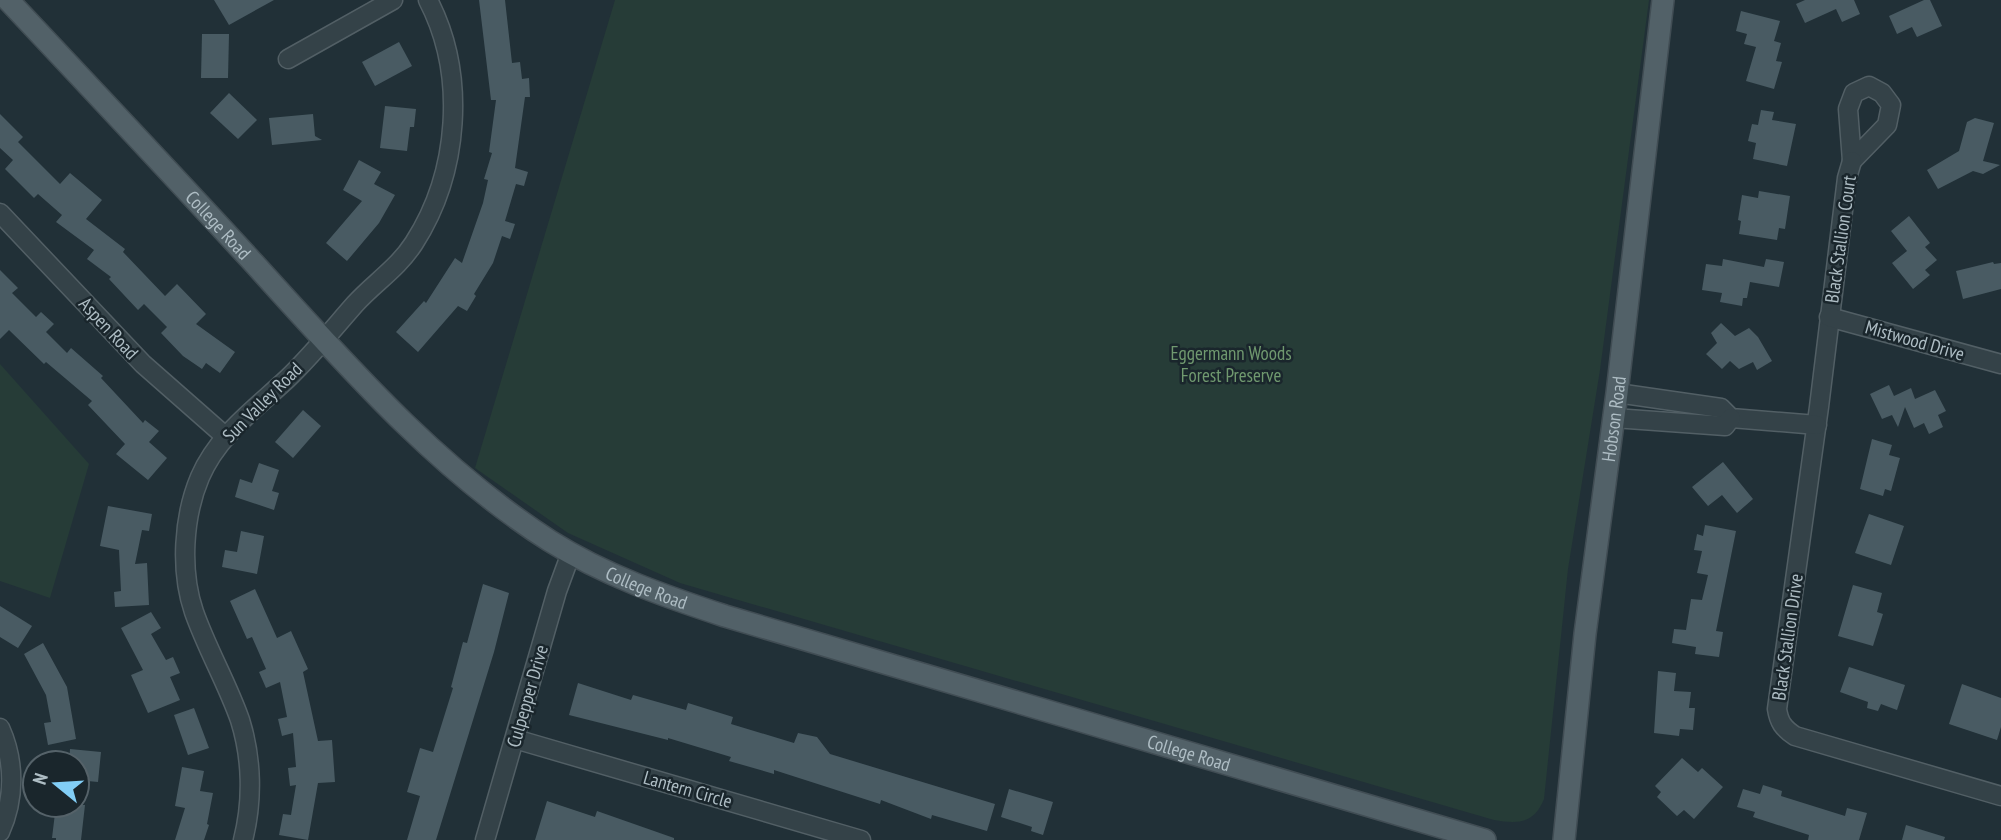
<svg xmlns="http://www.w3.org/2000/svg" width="2001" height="840" font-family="'PT Sans Narrow',sans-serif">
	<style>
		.green { fill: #263c37 }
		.building { fill: #495b63 }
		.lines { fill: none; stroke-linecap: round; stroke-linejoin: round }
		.minor-casing { stroke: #525f65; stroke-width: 21 }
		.major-casing { stroke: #414d54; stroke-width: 24 }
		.minor { stroke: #344248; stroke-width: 18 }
		.major { stroke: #526168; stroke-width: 21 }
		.labels { text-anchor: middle; stroke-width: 5; stroke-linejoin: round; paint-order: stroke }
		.street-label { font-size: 19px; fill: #aebdc4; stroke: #1a262c }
		.park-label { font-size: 19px; fill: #70996f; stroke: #1a262c }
	</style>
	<rect width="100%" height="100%" fill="#213037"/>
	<!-- green -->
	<g class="green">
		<path d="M615,0h1034l-49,370 -32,199 -24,230c-10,25 -26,25 -50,21l-814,-237 -112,-50 -93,-65z"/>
		<path d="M0,364l89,100 -39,134 -50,-17z"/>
	</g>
	<!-- building -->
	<g class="building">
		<path d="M214,0h60l-45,25z"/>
		<path d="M479,0h26l7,63 8,-1 2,17 7,-1 1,19h-5l-10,71 13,4 -4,14 -8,-2 -11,37 10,3 -5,15 -8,-3 -9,27 -19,31 2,2 -9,15 -9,-5 -40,46 -22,-20 28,-31 2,2 29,-45 7,5 21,-60 5,-23 -4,-1 8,-26 -3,-1 7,-52h-5z"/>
		<path d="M1805,0h49l6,14 -18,8 -6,-13 -31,14 -9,-19z"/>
		<path d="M1924,0h6l12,26 -25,11 -5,-10 -15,7 -8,-18z"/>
		<path d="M1741,11l39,10 -6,20 7,2 -5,18 6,1 -8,27 -28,-8 10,-34 -12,-3 3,-10 -11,-3z"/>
		<path d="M202,34h27l-1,44h-27z"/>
		<path d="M399,42l13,24 -37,20 -13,-24z"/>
		<path d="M229,93l28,27 -19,19 -28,-26z"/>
		<path d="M385,106l31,3 -2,18h-4l-3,24 -27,-3z"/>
		<path d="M1761,110l13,2 -2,8 24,4 -9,42 -34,-7 3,-16 -8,-2 4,-17 6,1z"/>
		<path d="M0,114l23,23 -5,5 42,42 10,-11 32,27 -16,19 39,30 -2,3 42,44 12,-12 29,30 -10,10 39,28 -15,21 -14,-10 -4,6 -19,-13 -22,-23 6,-6 -23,-23 -6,6 -29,-31 2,-2 -24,-18 7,-9 -38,-28 6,-7 -24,-21 -4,4 -29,-29 8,-9 -13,-12z"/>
		<path d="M313,114l2,22 7,4 -50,5 -3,-27z"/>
		<path d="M1975,118l19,5 -11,38 17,4 -17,9 -10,-3 -35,18 -11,-19 32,-19 8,-29z"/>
		<path d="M359,160l22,12 -7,12 21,11 -16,28 -32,38 -21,-18 36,-42 -19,-11z"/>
		<path d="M1759,191l31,5 -5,33 -6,-1 -2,12 -38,-6 2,-13 -3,-1 4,-25 16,3z"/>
		<path d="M1909,216l21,27 -5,4 12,13 -12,10 5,5 -17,14 -21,-26 15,-12 -16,-20z"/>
		<path d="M1723,259l41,8 2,-8 18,3 -5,25 -29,-5 -3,16h-4l-1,8 -22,-4 2,-9 -20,-3 4,-26 16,2z"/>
		<path d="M1993,262l1,2 7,-1v26l-38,10 -7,-28z"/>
		<path d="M0,270l18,18 -6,5 24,24 5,-5 13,12 -8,8 21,21 4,-5 32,28 -2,2 42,45 2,-3 14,11 -10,11 18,16 -19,22 -32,-26 9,-10 -37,-39 4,-4 -46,-39 -2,2 -35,-34 -9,9z"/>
		<path d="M1721,323l14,13 14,-8 9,9 14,24 -15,9 -4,-8 -14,7 -9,-8 -8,8 -16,-15 11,-11 -6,-10z"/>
		<path d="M1889,385l5,11 17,-8 4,11 20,-9 11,21 -8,4 5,12 -14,7 -5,-11 -10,5 -9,-21 -7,20 -6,-12 -10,4 -12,-25z"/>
		<path d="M303,410l18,16 -28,32 -18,-16z"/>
		<path d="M1872,439l20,6 -3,10 11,3 -9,33 -6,-2 -2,7 -23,-7z"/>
		<path d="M1723,462l30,37 -16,14 -15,-18 -14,11 -16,-19z"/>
		<path d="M259,463l20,7 -7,21 7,2 -5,17 -39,-13 5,-18 12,4z"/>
		<path d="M108,506l44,8 -3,17 -7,-1 -7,34 12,-1 2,42 -34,2 -1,-15 7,-1 -2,-41 -19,-4z"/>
		<path d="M1869,514l35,12 -13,39 -36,-12z"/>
		<path d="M1705,525l31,6 -20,100 7,1 -4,25 -24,-3 1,-7 -24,-4 2,-14 12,1 5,-31 11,1 6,-25 -11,-2 5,-22 -8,-1 3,-16 6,2z"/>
		<path d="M241,531l23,5 -7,38 -35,-7 3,-17 12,2z"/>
		<path d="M483,584l26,9 -15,59 -58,188h-29l13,-44 -13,-4 13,-44 13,4 20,-64 -2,-1 12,-45 4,1z"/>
		<path d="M1853,585l29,8 -5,19 6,2 -10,32 -35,-10z"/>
		<path d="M255,589l22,49 14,-7 17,38 -5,3 15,69 14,-1 3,42 -17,1 -10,57 -29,-5 4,-21 8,1 5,-30 -6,1 -2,-18 8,-1 -3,-34 -11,3 -4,-17 9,-2 -7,-35 -14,6 -7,-16 7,-3 -14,-32 -5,2 -17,-38z"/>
		<path d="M0,606l32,20 -14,22 -18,-11z"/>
		<path d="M151,612l10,16 -10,6 15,26 7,-3 7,16 -10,4 10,23 -32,13 -17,-38 12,-5 -22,-42z"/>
		<path d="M43,643l24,44 9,52 -28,6 -4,-22 7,-1 -5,-27 -22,-41z"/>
		<path d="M1849,667l56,18 -8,25 -16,-6 -3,7 -11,-3 1,-6 -28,-10z"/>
		<path d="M1658,671l18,2 -2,18 17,1 -2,16h6l-2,22 -13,-1 -1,7 -25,-3z"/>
		<path d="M578,683l53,17 2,-5 53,15 2,-7 45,14 -2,7 63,19 4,-10 19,4 13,17 165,50 -8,27 -55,-16 -1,4 -50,-19 -1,4 -106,-34v4l-45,-13 2,-4 -63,-19v2l-99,-25z"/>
		<path d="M1962,684l39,14v29l-4,13 -48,-16z"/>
		<path d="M194,708l15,40 -21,7 -14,-40z"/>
		<path d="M70,749l31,3 -3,30 -21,-2v-17h-8z"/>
		<path d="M1682,758l16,14 4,-4 21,19 -29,32 -10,-9 -7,6 -20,-19 4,-5 -6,-6z"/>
		<path d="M182,767l22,4 -4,20 13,2 -6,31 2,1 -5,15h-29l10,-32 -10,-2z"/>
		<path d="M1763,785l19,6 -1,5 64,20 2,-8 20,5 -8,27h-51l1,-5 -56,-18 2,-5 -18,-5 6,-18 17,5z"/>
		<path d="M1009,789l44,13 -10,33 -12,-4 1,-4 -31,-10z"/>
		<path d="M547,801l48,16 2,-6 77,27v2h-139z"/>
		<path d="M56,805h29l-4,35h-25v-2h-4z"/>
		<path d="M1906,825l39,12 -1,3h-42z"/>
	</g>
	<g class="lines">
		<defs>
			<g id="minor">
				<path d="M288,59l105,-59"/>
				<path d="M1869,86l13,7 9,12 -4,20 -35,36 -4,-52 6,-16z"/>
				<path d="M1852,161l-5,17 -28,229 -42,302c2,13 6,19 18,27l206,60"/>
				<path d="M0,213l143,151 83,73"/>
				<path d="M1829,317l172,47"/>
				<path d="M1617,393l104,15 10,10 86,7"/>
				<path d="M1614,418l111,8 6,-8"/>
				<path d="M0,728c15,33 15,71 0,104"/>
				<path d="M515,739l346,101"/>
				<path d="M243,840c10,-39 9,-82 -3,-120 -13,-37 -33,-71 -46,-108 -14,-41 -11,-95 6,-135 18,-42 55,-68 87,-98 24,-23 46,-50 68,-75 19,-21 43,-36 59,-61 45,-70 53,-168 14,-243"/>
				<path d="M485,840l72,-249 14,-38"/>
			</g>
			<g id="major">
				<path id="s1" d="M8,0c81,86 162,172 242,259 92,101 184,208 300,282 54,34 114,55 175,75l760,224"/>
				<path id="s2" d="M1564,840l21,-206 32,-241 46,-393"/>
			</g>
		</defs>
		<!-- minor casing -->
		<use href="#minor" class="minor-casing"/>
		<!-- major casing -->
		<use href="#major" class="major-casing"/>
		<!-- minor -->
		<use href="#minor" class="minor"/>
		<!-- major -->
		<use href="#major" class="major"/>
	</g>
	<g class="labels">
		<!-- street labels -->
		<g class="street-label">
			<text dy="7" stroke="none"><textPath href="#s1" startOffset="308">College Road</textPath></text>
			<text transform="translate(1840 239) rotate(-82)" y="7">Black Stallion Court</text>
			<text transform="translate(109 328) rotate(47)" y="7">Aspen Road</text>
			<text transform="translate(1915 340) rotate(16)" y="7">Mistwood Drive</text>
			<text transform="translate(262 402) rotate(-45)" y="7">Sun Valley Road</text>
			<text dy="7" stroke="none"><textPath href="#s2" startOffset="424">Hobson Road</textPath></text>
			<text dy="7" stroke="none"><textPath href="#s1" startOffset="875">College Road</textPath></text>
			<text transform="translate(1787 637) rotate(-82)" y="7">Black Stallion Drive</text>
			<text transform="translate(527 696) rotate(-74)" y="7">Culpepper Drive</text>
			<text dy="7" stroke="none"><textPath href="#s1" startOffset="1442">College Road</textPath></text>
			<text transform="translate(688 789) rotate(16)" y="7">Lantern Circle</text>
		</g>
		<!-- park labels -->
		<g class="park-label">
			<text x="1231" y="360">Eggermann Woods<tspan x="1231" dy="22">Forest Preserve</tspan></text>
		</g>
	</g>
	<!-- north arrow -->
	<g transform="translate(56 784) rotate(288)"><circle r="33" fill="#1a262c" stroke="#556269" stroke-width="2"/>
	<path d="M0-5L12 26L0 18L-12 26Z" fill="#82cef6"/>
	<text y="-10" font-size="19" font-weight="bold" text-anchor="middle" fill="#aebdc4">N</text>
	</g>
</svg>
